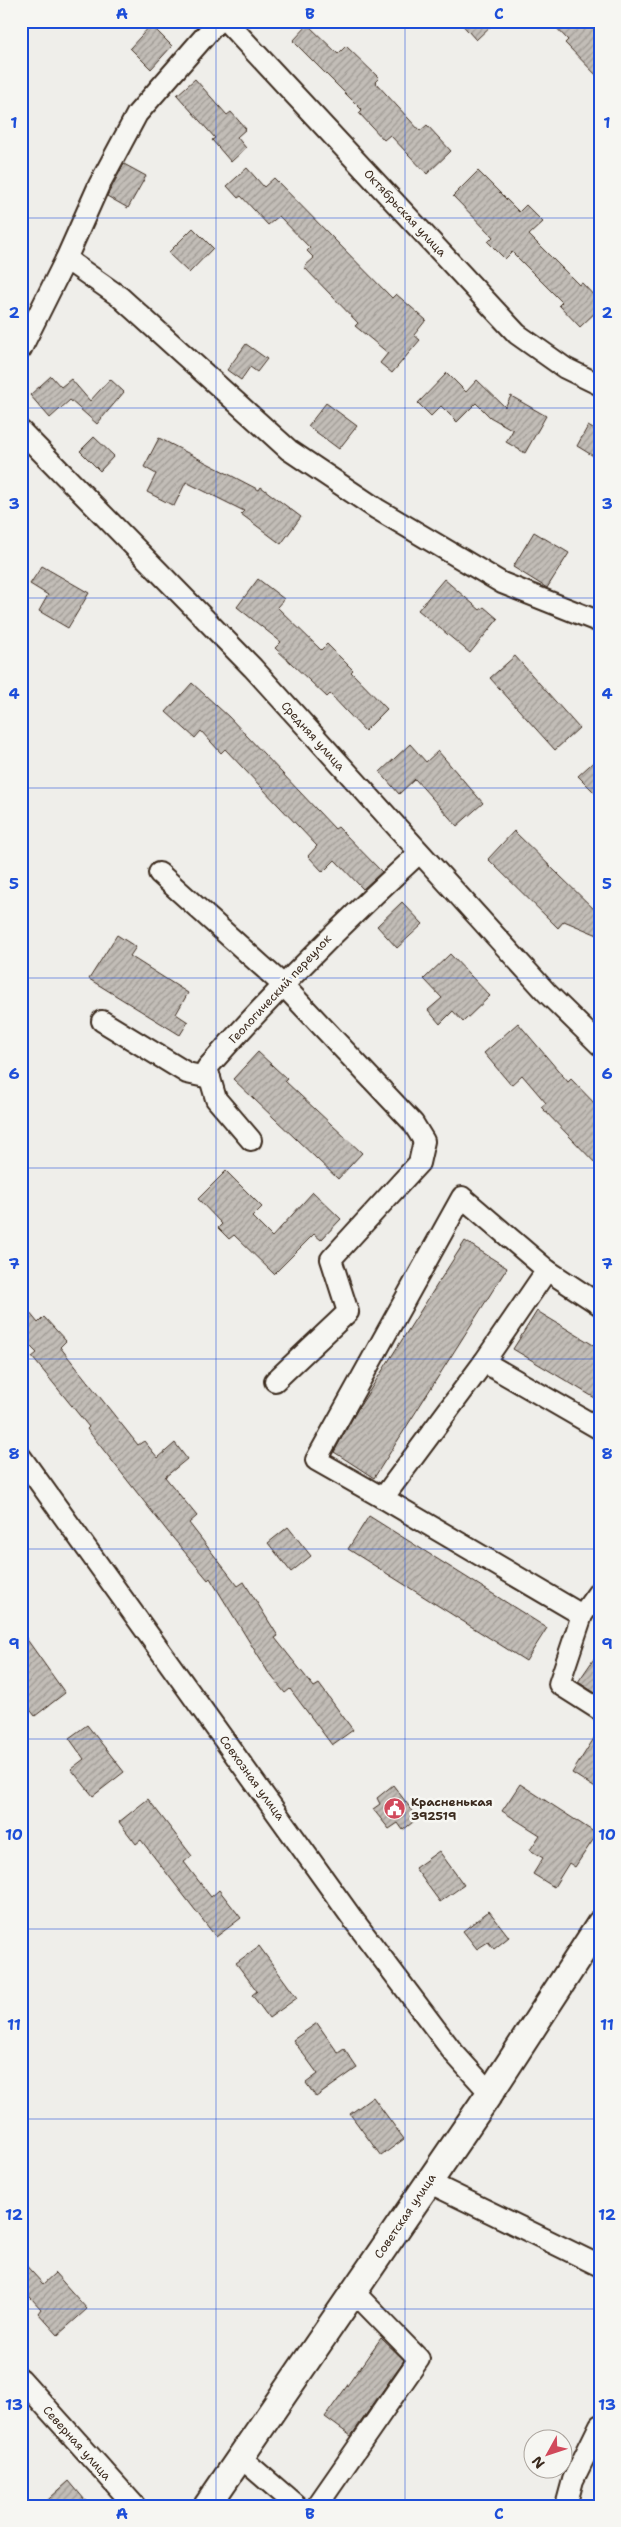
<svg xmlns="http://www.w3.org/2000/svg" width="621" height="2527" font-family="'Shantell Sans',sans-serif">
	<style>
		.building { fill: url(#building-hatch); stroke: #3b2a1e }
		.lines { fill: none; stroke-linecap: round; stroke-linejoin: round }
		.minor-casing { stroke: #3b2a1e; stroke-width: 24 }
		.major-casing { stroke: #3b2a1e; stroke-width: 30 }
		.minor { stroke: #f6f6f2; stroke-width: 20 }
		.major { stroke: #f6f6f2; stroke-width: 26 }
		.grid { fill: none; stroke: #1d4ed8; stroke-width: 1; stroke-opacity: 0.55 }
		.labels { text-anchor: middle; stroke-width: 5; stroke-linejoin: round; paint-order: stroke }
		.street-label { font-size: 12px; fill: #3b2a1e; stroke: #f6f6f2 }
		.poi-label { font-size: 12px; font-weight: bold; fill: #3b2a1e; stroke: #f6f6f2; text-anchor: start }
		.neatline { fill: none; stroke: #1d4ed8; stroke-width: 2 }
		.grid-label { font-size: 16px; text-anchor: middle; font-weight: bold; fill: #1d4ed8 }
	</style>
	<defs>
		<pattern id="building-hatch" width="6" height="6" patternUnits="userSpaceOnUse" patternTransform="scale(1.25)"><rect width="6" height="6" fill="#c2bdb7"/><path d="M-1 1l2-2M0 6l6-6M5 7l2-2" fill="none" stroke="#9f9a94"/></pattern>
	</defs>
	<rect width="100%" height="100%" fill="#efeeea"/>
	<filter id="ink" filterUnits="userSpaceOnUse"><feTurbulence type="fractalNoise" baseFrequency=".02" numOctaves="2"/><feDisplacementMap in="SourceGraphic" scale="10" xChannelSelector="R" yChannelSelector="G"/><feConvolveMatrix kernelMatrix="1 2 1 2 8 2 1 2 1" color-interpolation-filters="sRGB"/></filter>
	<g filter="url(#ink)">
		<!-- building -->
		<g class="building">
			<path d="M459,21h37l-20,19z"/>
			<path d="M550,21h42l8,8v50l-35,-36 3,-3z"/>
			<path d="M151,25l21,21 -21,23 -21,-21z"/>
			<path d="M308,25l30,29 8,-8 33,32 -4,4 45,49 7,-6 24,26 -24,23 -37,-39 -6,5 -25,-27 3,-3 -69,-69z"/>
			<path d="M195,79l32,36 4,-3 15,17 -9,8 9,11 -15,14 -19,-22 3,-2 -38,-43z"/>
			<path d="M124,164l22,12 -18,32 -21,-12z"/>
			<path d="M247,168l17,19 10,-9 118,120 4,-4 30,26 -12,15 6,5 -28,33 -12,-10 8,-10 -33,-27 3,-3 -54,-56 10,-9 -7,-7 3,-3 -31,-32 -11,9 -27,-29 -3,2 -11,-12z"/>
			<path d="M478,171l41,41 7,-7 17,17 -14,13 50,50 3,-2 18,19v6l-20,19 -21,-22 3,-3 -50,-50 -7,7 -17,-17 5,-5 -40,-41z"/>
			<path d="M193,228l20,20 -24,25 -21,-20z"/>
			<path d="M246,344l21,15 -10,13 -7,-5 -9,13 -14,-10z"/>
			<path d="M447,373l19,19 11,-12 28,27 6,-11 35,20 -21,37 -19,-11 7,-12 -23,-13 -14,-14 -19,19 -16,-16 -10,10 -13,-13z"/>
			<path d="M51,376l10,11 10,-8 19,22 20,-22 14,13 -27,32 -27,-24 -20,18 -20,-23z"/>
			<path d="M326,403l31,23 -18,23 -31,-23z"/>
			<path d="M588,426l12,7v27l-23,-14z"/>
			<path d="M94,437l20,19 -14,15 -20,-20z"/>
			<path d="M159,438l100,52 2,-3 40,30 -20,27 -40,-30 3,-3 -58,-29 -12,24 -27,-14 9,-18 -12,-7z"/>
			<path d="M534,532l35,21 -22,35 -34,-21z"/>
			<path d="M42,566l47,27 -21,35 -29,-17 9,-16 -18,-11z"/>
			<path d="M258,579l26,20 -7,8 44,43 6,-6 26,26 -2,2 36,37 -22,22 -35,-37 -3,3 -52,-49 6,-6 -44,-35z"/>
			<path d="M444,579l36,31 4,-3 14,12 -28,34 -52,-43z"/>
			<path d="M515,656l64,72 -24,22 -65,-72z"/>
			<path d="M192,683l37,34 106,112 3,-2 44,45 -19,17 -28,-29 -12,12 -15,-16 9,-10 -92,-97 -4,4 -20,-22 -6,7 -29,-26z"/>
			<path d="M410,744l16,18 12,-11 45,52 -26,23 -42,-47 -16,15 -19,-22z"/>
			<path d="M600,756v42l-22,-22z"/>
			<path d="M514,831l86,84v21l-36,-15 -6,7 -70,-69z"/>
			<path d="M402,902l21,22 -26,24 -20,-22z"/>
			<path d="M117,935l19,12 -6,9 58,37 -12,21 12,8 -8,13 -91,-56z"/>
			<path d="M450,954l40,42 -27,26 -10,-11 -13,13 -12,-14 14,-12 -18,-19z"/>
			<path d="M518,1023l50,59 3,-3 29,30v59l-59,-61 5,-4 -24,-28 -11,10 -27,-32z"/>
			<path d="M258,1052l29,27 -2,2 77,72 -24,26 -105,-100z"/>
			<path d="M226,1171l36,36 -10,10 20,20 41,-45 28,27 -20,21 -7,-6 -40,40 -40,-39 -5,4 -11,-11 4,-4 -24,-25z"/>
			<path d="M465,1241l42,27 -133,210 -40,-26 22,-40z"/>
			<path d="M21,1302l17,21 6,-6 22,24 -6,6 78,98 6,-4 14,17 17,-15 12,16 -22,18 32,39 -8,7 49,63 6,-4 34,54 -3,2 39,49 5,-3 34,46 -21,15 -42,-56 -5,4 -17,-21 -58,-94 -2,2 -40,-48 -81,-103 2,-2 -57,-70 5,-4 -16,-16z"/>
			<path d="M537,1311l63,38v52l-87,-52z"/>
			<path d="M369,1516l178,112 -21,33 -178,-112z"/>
			<path d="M288,1527l23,29 -20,16 -23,-29z"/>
			<path d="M21,1631l44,62 -30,23 -14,-18z"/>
			<path d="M600,1650v46l-22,-14z"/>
			<path d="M87,1725l37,47 -31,24 -22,-27 13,-10 -15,-21z"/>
			<path d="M600,1729v62l-28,-18z"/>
			<path d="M520,1784l77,50 -22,33 -6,-4 -15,24 -21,-13 10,-16 -13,-8 10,-15 -38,-24z"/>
			<path d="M393,1785l25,33 -15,12 -5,-7 -9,6 -16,-20 7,-5 -3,-6z"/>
			<path d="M148,1799l44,57 -8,6 27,35 8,-7 22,28 -25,19 -75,-97 -5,4 -17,-22z"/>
			<path d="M439,1851l25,34 -24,17 -25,-34z"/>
			<path d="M489,1911l20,26 -15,12 -6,-7 -11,7 -14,-18z"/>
			<path d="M259,1946l38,52 -28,20 -17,-23 5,-4 -21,-28z"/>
			<path d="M317,2023l21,30 6,-4 13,19 -41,29 -10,-14 12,-9 -25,-34z"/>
			<path d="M373,2097l31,42 -23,17 -31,-42z"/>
			<path d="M21,2260l22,24 12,-11 32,36 -29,26 -20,-22 3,-4 -20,-22z"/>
			<path d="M381,2338l23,22 -53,76 -26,-19z"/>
			<path d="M69,2481l21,25h-49z"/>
		</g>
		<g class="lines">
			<defs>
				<g id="minor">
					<path d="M218,21l-81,93 -38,71 -33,74 54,38 169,153 88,59 125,74 98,39"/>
					<path d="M226,21l291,313 48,34 35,17"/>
					<path d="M21,349l45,-90"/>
					<path d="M21,431l232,237 294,325 53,52"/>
					<path d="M159,873l124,112 130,138 11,18 -5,22 -88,96 17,53 -73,69"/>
					<path d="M102,1021l85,52 23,5"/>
					<path d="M251,1140l-35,-41 -9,-31c68,-77 136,-145 212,-215"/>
					<path d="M484,1362l63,-92"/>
					<path d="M21,1457l331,461 101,134 37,41"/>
					<path d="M383,1498l-67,-38 146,-263 85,73 53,35"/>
					<path d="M600,1590l-18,25 -23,69 41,26"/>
					<path d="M582,1615l-199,-117 101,-136 116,67"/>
					<path d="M428,2182l172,84"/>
					<path d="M21,2379l114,127"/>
					<path d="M240,2457l57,49"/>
					<path d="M317,2506l102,-147 -66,-68"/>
					<path d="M566,2506l7,-26 27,-55"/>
				</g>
				<path id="major" d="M207,2506l283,-413 110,-169"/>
			</defs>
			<!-- minor casing -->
			<use href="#minor" class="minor-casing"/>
			<!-- major casing -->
			<use href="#major" class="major-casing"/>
			<!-- minor -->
			<use href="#minor" class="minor"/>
			<!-- major -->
			<use href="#major" class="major"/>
		</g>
	</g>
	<!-- grid -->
	<path class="grid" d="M216,21v2485M405,21v2485M21,218h579M21,408h579M21,598h579M21,788h579M21,978h579M21,1168h579M21,1359h579M21,1549h579M21,1739h579M21,1929h579M21,2119h579M21,2309h579"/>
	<!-- icons -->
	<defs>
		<symbol id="civic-disc" viewBox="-11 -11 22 22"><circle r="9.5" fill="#d1495b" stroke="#f6f6f2"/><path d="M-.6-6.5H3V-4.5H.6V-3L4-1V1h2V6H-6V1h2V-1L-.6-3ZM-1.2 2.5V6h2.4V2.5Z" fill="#fff"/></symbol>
	</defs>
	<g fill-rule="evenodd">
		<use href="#civic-disc" x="382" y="1796" width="25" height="25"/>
	</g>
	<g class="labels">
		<!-- street labels -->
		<g class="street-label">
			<text transform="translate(405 213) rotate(47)" y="4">Октябрьская улица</text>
			<text transform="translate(313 736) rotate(48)" y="4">Средняя улица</text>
			<text transform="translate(280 989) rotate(-47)" y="4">Геологический переулок</text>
			<text transform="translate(252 1778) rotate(54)" y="4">Совхозная улица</text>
			<text transform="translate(405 2216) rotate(-56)" y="4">Советская улица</text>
			<text transform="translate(77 2443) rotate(48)" y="4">Северная улица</text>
		</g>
		<!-- poi labels -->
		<g class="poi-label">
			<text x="411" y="1806">Красненькая<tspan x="411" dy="14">392519</tspan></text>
		</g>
	</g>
	<!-- margin -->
	<rect width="621" height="2527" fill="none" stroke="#f6f6f2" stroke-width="55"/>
	<!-- north arrow -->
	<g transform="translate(548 2454) rotate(230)"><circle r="24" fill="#f6f6f2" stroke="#aba49d"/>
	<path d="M0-4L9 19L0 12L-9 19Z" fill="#d1495b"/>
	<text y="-8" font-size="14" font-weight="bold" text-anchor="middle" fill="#3b2a1e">N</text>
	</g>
	<rect x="28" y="28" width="566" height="2472" class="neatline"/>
	<g class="grid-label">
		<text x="122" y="19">A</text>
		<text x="310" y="19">B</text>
		<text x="499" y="19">C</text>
		<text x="14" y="128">1</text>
		<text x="607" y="128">1</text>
		<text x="14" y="318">2</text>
		<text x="607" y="318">2</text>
		<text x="14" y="509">3</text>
		<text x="607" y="509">3</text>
		<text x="14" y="699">4</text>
		<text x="607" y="699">4</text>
		<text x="14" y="889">5</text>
		<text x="607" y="889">5</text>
		<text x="14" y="1079">6</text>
		<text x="607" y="1079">6</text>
		<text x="14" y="1269">7</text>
		<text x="607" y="1269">7</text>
		<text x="14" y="1459">8</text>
		<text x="607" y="1459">8</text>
		<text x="14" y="1649">9</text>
		<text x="607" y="1649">9</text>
		<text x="14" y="1840">10</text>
		<text x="607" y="1840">10</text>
		<text x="14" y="2030">11</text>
		<text x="607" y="2030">11</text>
		<text x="14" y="2220">12</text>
		<text x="607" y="2220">12</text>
		<text x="14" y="2410">13</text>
		<text x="607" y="2410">13</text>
		<text x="122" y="2519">A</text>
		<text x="310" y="2519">B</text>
		<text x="499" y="2519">C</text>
	</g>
</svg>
